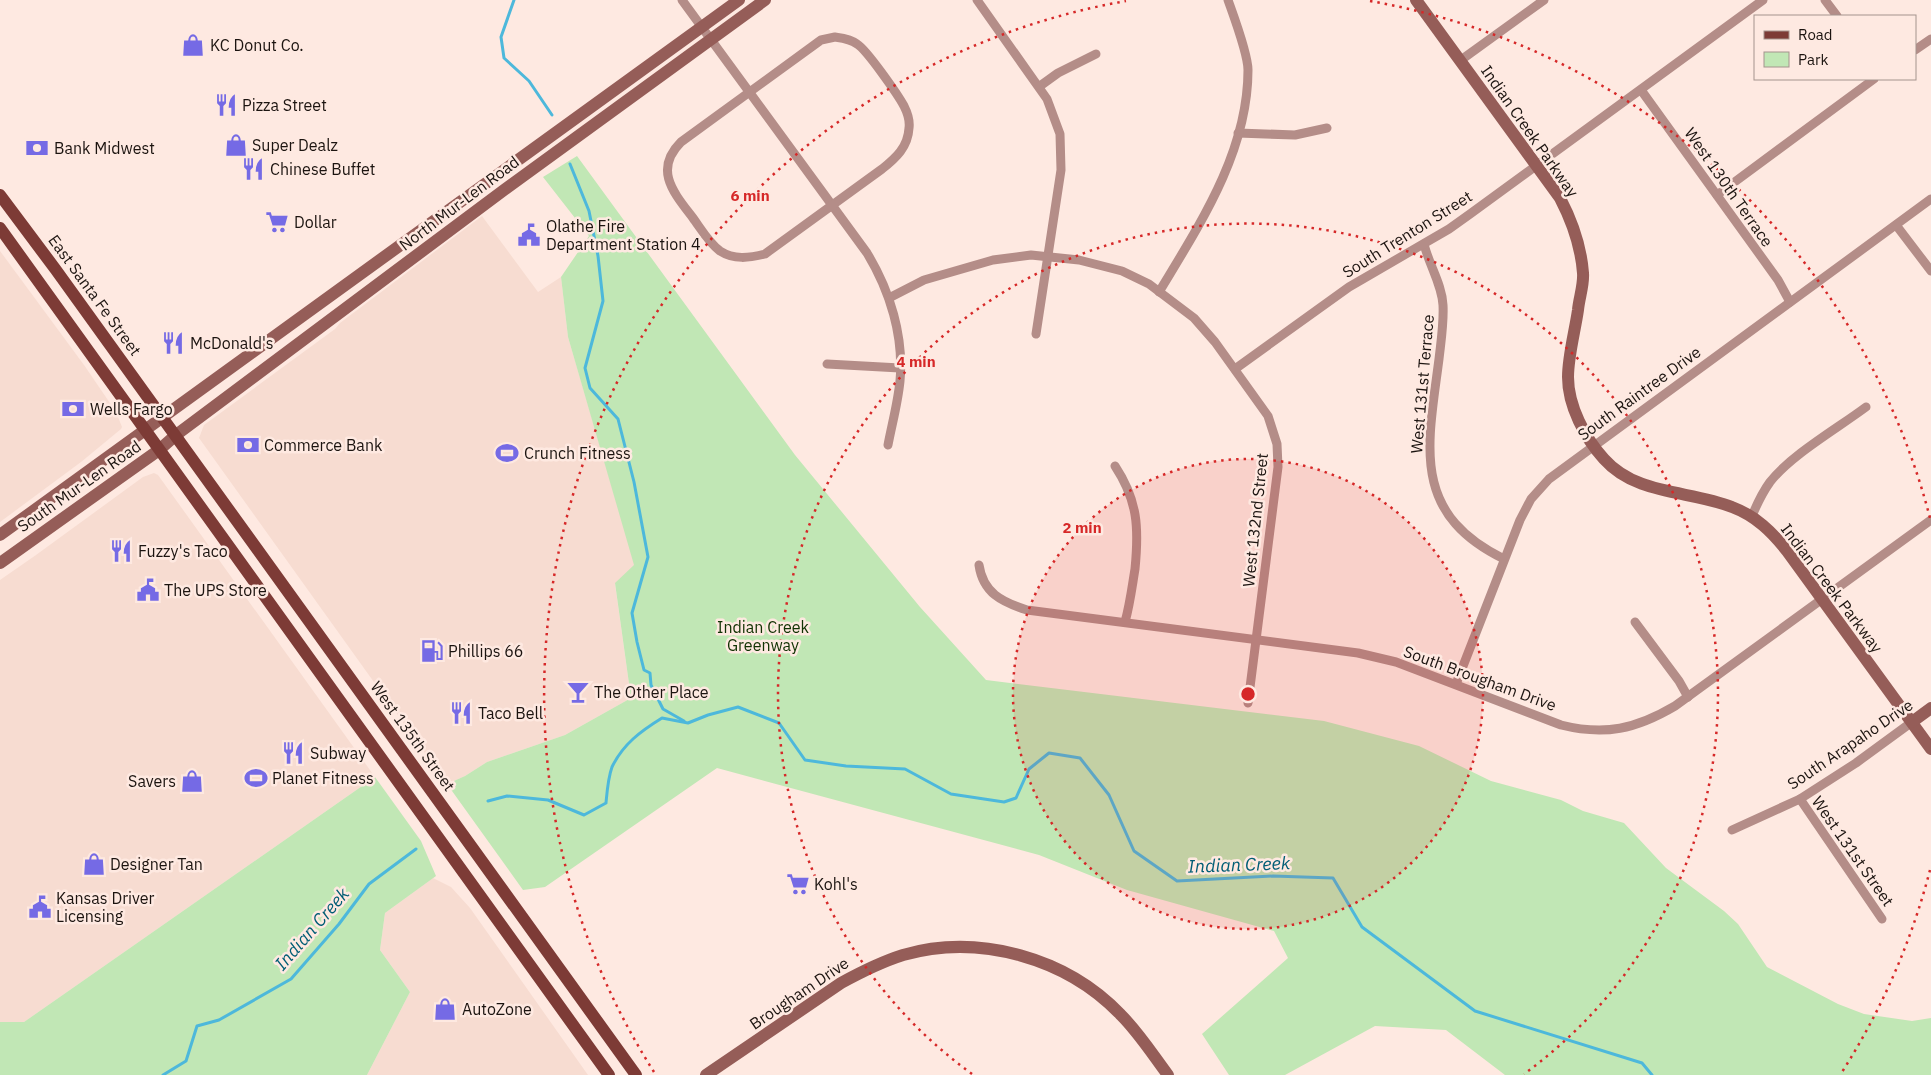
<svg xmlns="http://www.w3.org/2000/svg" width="1931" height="1075" font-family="'IBM Plex Sans',sans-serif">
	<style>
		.built { fill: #f7dcd1 }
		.green { fill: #c1e7b5 }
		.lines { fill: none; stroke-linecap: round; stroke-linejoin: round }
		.stream { stroke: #4db8db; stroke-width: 3 }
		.street { stroke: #b48d88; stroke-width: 9 }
		.secondary { stroke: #955d58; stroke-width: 12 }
		.primary { stroke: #7d3b36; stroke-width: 12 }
		.ring { fill: none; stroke: #d62828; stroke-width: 2.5; stroke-dasharray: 2.5 5 }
		.labels { text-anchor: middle; stroke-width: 5; stroke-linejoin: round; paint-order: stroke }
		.poi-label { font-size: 16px; fill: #1c1410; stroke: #fee9e1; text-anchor: start }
		.street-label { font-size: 16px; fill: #1c1410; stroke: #fee9e1 }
		.park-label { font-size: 16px; fill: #103202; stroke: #fee9e1 }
		.water-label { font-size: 18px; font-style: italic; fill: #005d75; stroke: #fee9e1 }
		.centre { fill: #d62828; stroke: #fee9e1; stroke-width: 2.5 }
		.ring-label { font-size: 15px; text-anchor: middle; font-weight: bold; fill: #d62828; stroke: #fee9e1; stroke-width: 5; stroke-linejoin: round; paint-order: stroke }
	</style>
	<rect width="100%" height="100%" fill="#fee9e1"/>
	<!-- built -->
	<g class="built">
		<path d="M482,216l56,76 23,-15 7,60 67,228 -20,19 16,114 -66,37 -78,27 -22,14 -18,8 -248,-346 5,-13 131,-96 5,-6z"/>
		<path d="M0,251l84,114 32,47 6,15 -1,2 -40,33 -81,60z"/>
		<path d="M154,473l4,2 217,302 -351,245h-24v-442l36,-25 107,-78z"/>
		<path d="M433,878l18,9 19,21 118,167h-221l43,-83 -30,-42 5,-37z"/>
	</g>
	<!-- green -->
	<g class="green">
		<path d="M577,156l218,299 125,152 66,73 338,41 95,25 72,35 70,19 22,11 41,12 42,45 58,43 14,13 29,43 71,37 26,10 48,7 19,-3v57h-426l-59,-45 -71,-4 -90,49h-56l-27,-41 86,-76 -14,-27 -147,-41 -88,-35 -322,-87 -172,119 -22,3 -76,-106 18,-8 22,-14 78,-27 66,-37 -16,-115 19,-18 -66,-228 -7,-60 28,-41 -46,-59z"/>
		<path d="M375,777l46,64 15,35 -51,37 -5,37 30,42 -43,83h-367v-53h24z"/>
	</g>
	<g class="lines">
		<!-- stream -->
		<g class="stream">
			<path d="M514,0l-13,37 3,21 25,23 23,34"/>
			<path d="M570,164l19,47 9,45 5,45 -18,67 5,20 28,31 16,63 14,75 -16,56 5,29 7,28 6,3 1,12 12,24 21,12"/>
			<path d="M488,801l19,-5 41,4 36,15 22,-12c1,-11 2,-25 6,-36 11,-23 29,-36 50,-49l26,5 20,-8 30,-8 41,16 26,37 41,6 59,3 46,25 53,8 12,-4 13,-29 20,-16 31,5 29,37 25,56 43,30 96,-5 60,2 29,49 113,84 167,52 10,12"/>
			<path d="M163,1075l23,-14 11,-35 22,-6 72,-41 48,-55 30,-40 47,-35"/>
		</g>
		<!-- street -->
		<g class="street">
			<path d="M682,0l185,253c23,38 37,83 33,128 -2,21 -8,43 -12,64"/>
			<path d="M977,0l70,99 13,35 1,36 -25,164"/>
			<path d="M1825,0l12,16"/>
			<path d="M835,37c7,1 16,2 22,7 10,6 41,51 47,62 3,6 6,15 5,22 -1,19 -13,30 -27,41l-117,85c-16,4 -31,6 -45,-3 -11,-8 -19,-22 -27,-33 -19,-25 -40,-48 -12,-76l140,-102z"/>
			<path d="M1915,50l16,-11"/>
			<path d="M1461,60l83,-60"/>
			<path d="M1040,86l18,-13 38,-19"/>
			<path d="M1641,90l137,190 12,22"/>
			<path d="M1238,133l57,2 32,-7"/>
			<path d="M1717,195l157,-116"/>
			<path d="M1896,225l35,46"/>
			<path d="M1424,244c5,21 18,40 19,61 1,18 -2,36 -4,54 -11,86 -29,154 65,200"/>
			<path d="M1159,292c41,-68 89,-140 89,-222 0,-16 -14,-53 -20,-70"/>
			<path d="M889,298l35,-18 69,-20 38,-5 48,5 43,11 27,13 45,34 21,24 53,74 9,28 1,23 -30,236"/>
			<path d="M827,364l73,4"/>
			<path d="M1235,369l114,-82 100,-58 21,-15 293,-214"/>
			<path d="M1115,466c23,35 24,62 20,103 -3,18 -5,35 -10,53"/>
			<path d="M1752,516c5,-12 10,-23 18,-34 21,-27 68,-54 96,-75"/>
			<path d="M979,565c4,28 23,37 48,45l331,43 38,9 165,63c44,11 75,4 114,-19l256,-186"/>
			<path d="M1635,622l44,59 9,16"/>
			<path d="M1456,684l64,-164 11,-21 18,-20 382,-280"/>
			<path d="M1800,799l82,120"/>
			<path d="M1732,830l68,-31 56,-36 56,-41"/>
		</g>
		<!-- secondary -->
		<g class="secondary">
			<path d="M1416,0l144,198c12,23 21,48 23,75 1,12 -4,25 -5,37 -3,21 -10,46 -10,67 0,29 17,61 36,82 33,37 86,31 128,48 24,9 40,25 55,44l144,198"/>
			<path d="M0,535c245,-180 493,-356 739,-535"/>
			<path d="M0,563l159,-113 17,-15 328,-245 261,-190"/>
			<path d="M1912,722l19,-14"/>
			<path d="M706,1075l135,-92c20,-11 40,-21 62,-28 76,-22 164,3 218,60 18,18 32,40 47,60"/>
		</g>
		<!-- primary -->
		<g class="primary">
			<path d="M0,195l56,75 580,805"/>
			<path d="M0,228l609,847"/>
		</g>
	</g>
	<!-- distance rings -->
	<circle cx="1248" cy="694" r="235" fill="#d62828" fill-opacity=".12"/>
	<g class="ring">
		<circle cx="1248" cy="694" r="235"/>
		<path d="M972 1074A470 470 0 1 1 1524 1074"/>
		<path d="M1930 870A704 704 0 0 1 1842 1072M654 1072A704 704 0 0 1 1126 1M1370 1A704 704 0 0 1 1930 518"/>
	</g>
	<!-- icons -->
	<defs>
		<symbol id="shop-bare" viewBox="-9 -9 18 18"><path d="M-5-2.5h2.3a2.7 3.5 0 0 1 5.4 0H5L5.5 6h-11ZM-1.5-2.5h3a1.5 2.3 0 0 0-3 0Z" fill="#756ae5" stroke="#fee9e1" stroke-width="2.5" paint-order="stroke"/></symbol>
		<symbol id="restaurant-bare" viewBox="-9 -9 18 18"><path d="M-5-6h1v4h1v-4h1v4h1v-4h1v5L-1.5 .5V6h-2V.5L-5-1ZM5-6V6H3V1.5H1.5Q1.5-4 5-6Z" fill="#756ae5" stroke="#fee9e1" stroke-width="2.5" paint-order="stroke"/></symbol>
		<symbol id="bank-bare" viewBox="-9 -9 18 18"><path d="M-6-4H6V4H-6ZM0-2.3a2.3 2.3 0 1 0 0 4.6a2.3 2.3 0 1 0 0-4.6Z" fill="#756ae5" stroke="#fee9e1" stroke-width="2.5" paint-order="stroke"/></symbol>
		<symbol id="supermarket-bare" viewBox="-9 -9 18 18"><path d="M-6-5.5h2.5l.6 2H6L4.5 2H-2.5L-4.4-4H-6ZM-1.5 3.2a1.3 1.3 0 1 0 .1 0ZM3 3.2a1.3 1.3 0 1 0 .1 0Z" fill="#756ae5" stroke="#fee9e1" stroke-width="2.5" paint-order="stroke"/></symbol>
		<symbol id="civic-bare" viewBox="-9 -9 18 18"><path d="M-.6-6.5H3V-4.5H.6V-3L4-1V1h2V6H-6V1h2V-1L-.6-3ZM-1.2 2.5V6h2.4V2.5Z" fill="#756ae5" stroke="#fee9e1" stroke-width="2.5" paint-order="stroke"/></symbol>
		<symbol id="stadium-bare" viewBox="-9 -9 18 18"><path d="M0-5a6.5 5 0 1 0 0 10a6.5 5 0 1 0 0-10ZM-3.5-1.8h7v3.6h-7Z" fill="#756ae5" stroke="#fee9e1" stroke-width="2.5" paint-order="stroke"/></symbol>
		<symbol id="fuel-bare" viewBox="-9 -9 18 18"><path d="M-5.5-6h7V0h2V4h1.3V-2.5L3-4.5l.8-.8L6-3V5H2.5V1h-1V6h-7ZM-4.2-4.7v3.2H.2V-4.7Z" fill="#756ae5" stroke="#fee9e1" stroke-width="2.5" paint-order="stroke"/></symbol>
		<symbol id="bar-bare" viewBox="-9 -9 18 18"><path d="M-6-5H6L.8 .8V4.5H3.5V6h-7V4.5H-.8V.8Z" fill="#756ae5" stroke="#fee9e1" stroke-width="2.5" paint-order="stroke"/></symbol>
	</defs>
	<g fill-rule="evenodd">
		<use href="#shop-bare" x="177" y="29" width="32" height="32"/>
		<use href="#restaurant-bare" x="210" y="89" width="32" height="32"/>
		<use href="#shop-bare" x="220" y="129" width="32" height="32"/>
		<use href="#bank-bare" x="21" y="132" width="32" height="32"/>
		<use href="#restaurant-bare" x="237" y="153" width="32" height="32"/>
		<use href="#supermarket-bare" x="261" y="206" width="32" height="32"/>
		<use href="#civic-bare" x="513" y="219" width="32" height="32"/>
		<use href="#restaurant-bare" x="157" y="327" width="32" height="32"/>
		<use href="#bank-bare" x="57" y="393" width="32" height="32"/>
		<use href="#bank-bare" x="232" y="429" width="32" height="32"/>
		<use href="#stadium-bare" x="491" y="437" width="32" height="32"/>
		<use href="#restaurant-bare" x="105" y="535" width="32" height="32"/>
		<use href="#civic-bare" x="132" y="574" width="32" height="32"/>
		<use href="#fuel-bare" x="416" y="635" width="32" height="32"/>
		<use href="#bar-bare" x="562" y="676" width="32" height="32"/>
		<use href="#restaurant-bare" x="445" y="697" width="32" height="32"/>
		<use href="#restaurant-bare" x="277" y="737" width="32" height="32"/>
		<use href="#stadium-bare" x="240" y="762" width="32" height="32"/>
		<use href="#shop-bare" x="176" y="765" width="32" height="32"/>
		<use href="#shop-bare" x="78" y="848" width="32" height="32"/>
		<use href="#supermarket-bare" x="782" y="868" width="32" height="32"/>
		<use href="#civic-bare" x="24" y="891" width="32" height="32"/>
		<use href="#shop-bare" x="429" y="993" width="32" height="32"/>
	</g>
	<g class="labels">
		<!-- poi labels -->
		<g class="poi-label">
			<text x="210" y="51">KC Donut Co.</text>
			<text x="242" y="111">Pizza Street</text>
			<text x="252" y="151">Super Dealz</text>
			<text x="54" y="154">Bank Midwest</text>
			<text x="270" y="175">Chinese Buffet</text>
			<text x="294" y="228">Dollar</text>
			<text x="546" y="232">Olathe Fire<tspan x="546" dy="18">Department Station 4</tspan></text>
			<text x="190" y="349">McDonald's</text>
			<text x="90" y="415">Wells Fargo</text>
			<text x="264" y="451">Commerce Bank</text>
			<text x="524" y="459">Crunch Fitness</text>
			<text x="138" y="557">Fuzzy's Taco</text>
			<text x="164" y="596">The UPS Store</text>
			<text x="448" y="657">Phillips 66</text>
			<text x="594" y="698">The Other Place</text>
			<text x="478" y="719">Taco Bell</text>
			<text x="310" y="759">Subway</text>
			<text x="272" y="784">Planet Fitness</text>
			<text x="176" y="787" text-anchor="end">Savers</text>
			<text x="110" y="870">Designer Tan</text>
			<text x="814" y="890">Kohl's</text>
			<text x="56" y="904">Kansas Driver<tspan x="56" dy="18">Licensing</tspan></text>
			<text x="462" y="1015">AutoZone</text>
		</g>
		<!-- street labels -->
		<g class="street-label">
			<text transform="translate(1530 131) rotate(55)" y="6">Indian Creek Parkway</text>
			<text transform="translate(1729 187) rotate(55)" y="6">West 130th Terrace</text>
			<text transform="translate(459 203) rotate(-37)" y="6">North Mur-Len Road</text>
			<text transform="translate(1407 234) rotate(-32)" y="6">South Trenton Street</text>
			<text transform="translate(95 295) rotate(54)" y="6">East Santa Fe Street</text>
			<text transform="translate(1422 384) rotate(-85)" y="6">West 131st Terrace</text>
			<text transform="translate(1639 393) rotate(-36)" y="6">South Raintree Drive</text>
			<text transform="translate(79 486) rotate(-35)" y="6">South Mur-Len Road</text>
			<text transform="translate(1255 520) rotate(-84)" y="6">West 132nd Street</text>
			<text transform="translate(1832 588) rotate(53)" y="6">Indian Creek Parkway</text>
			<text transform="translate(1480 678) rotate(20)" y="6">South Brougham Drive</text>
			<text transform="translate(413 736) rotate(54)" y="6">West 135th Street</text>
			<text transform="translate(1850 744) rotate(-34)" y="6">South Arapaho Drive</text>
			<text transform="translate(1853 851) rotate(55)" y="6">West 131st Street</text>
			<text transform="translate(799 993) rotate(-34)" y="6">Brougham Drive</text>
		</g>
		<!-- park labels -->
		<g class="park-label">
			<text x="763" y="633">Indian Creek<tspan x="763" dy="18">Greenway</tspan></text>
		</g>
		<!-- water labels -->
		<g class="water-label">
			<text transform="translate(1239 865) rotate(-2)" y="6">Indian Creek</text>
			<text transform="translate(312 929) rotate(-49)" y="6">Indian Creek</text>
		</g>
	</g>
	<circle cx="1248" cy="694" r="8" class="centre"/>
	<g class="ring-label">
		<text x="750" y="201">6 min</text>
		<text x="916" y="367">4 min</text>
		<text x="1082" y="533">2 min</text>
	</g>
	<!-- legend -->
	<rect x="1754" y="15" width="162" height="65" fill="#fee9e1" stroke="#a4948d"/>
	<rect x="1764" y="31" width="25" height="8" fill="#7d3b36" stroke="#a4948d"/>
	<text x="1798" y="40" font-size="15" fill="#1c1410">Road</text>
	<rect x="1764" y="52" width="25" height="15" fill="#c1e7b5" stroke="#a4948d"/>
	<text x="1798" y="65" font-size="15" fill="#1c1410">Park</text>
</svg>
